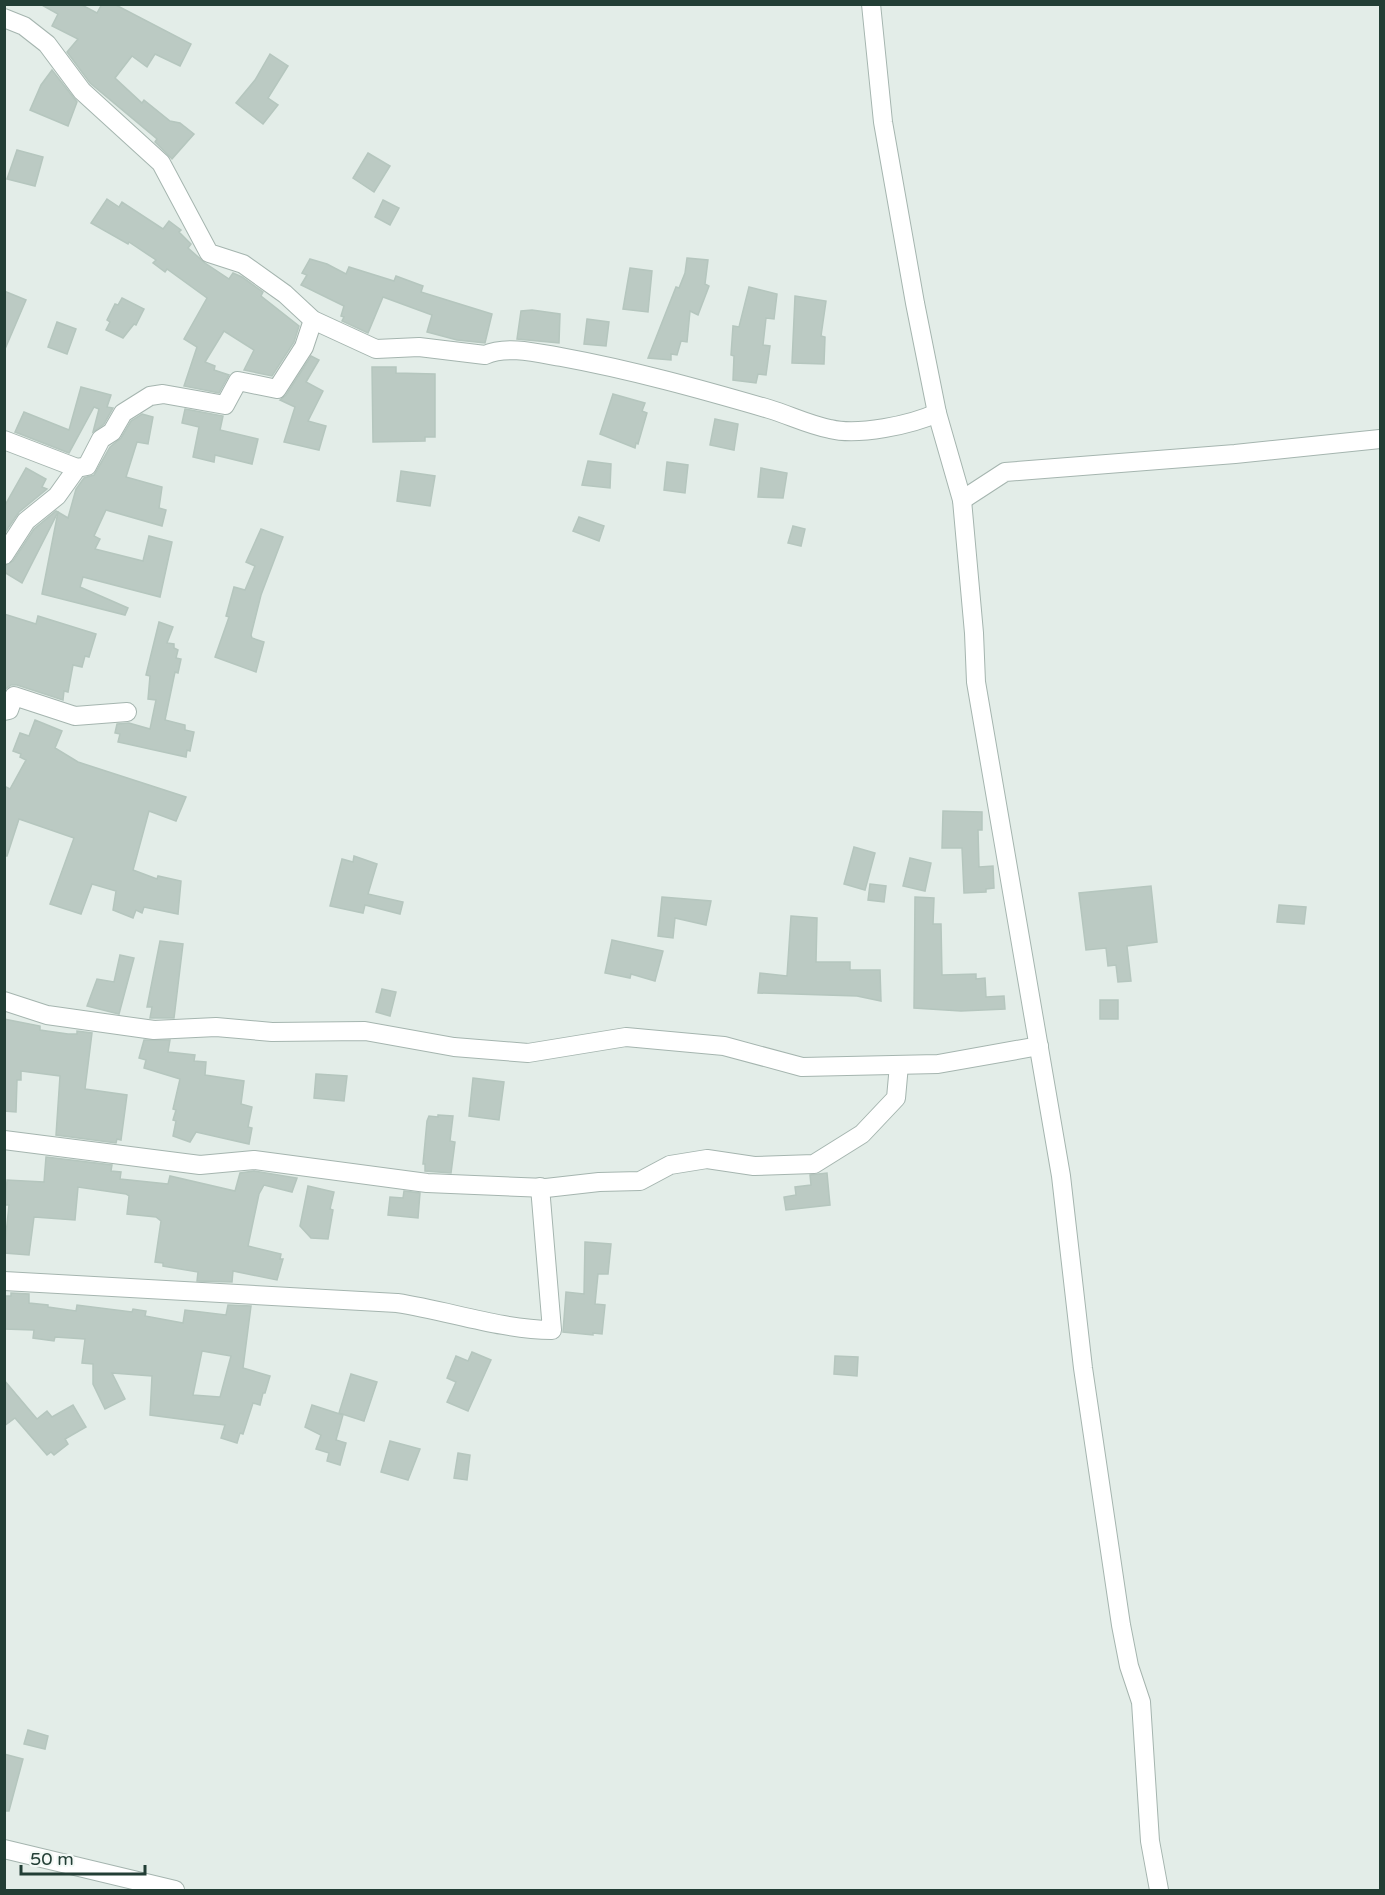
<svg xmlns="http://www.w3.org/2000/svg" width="1385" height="1895" font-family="'Varela Round',sans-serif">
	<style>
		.building { fill: #bbcac3; stroke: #b5c6be; stroke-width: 1.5; fill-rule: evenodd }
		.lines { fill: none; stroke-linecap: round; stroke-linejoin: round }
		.minor-casing { stroke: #a5b5af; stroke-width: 20 }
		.minor { stroke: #fff; stroke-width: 18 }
	</style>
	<rect width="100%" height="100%" fill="#e3ede8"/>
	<!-- building -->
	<g class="building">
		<path d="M40,4h40l17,9 5,-9h12l77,40 -11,22 -25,-12 -8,13 -15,-11 -17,22 27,25 2,-3 26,21 10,2 14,11 -22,25 -17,-17 2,-3 -67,-56 -23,-31 11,-13 -26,-13 6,-12z"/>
		<path d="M270,54l18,12 -20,32 10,7 -15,19 -27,-21 19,-23z"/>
		<path d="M52,70l25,32 -9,24 -38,-16 11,-25z"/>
		<path d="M17,150l26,7 -8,29 -28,-7z"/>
		<path d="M368,153l22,13 -16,26 -21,-14z"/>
		<path d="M107,199l12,8 3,-5 41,27 6,-8 12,9 -2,2 12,12 -3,4 17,15 24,16 4,-6 9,4 21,15 -2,4 38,30 -5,16 -22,34 -28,-6 10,-20 -30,-19 -19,31 10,4 -1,4 15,5 -10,18 -35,-7 13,-39 -13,-8 23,-41 -40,-29 -2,3 -12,-9 3,-3 -27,-18 -1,2 -37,-21z"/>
		<path d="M383,200l16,8 -9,17 -15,-8z"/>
		<path d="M687,258l21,2 -3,24 4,2 -11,29 -8,-4 -3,31 -6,-1 -4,14 -6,-1v6l-23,-2 28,-71 3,1 6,-15z"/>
		<path d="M310,259l17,5 19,10 3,-7 45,14 2,-5 27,10 -2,6 71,22 -7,29 -28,-3 -30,-8 5,-17 -49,-18 -15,36 -26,-12 2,-4 -3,-1 3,-10 -43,-21 6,-10 -5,-2z"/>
		<path d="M630,268l22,3 -4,41 -25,-3z"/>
		<path d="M749,287l28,7 -3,25 -8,-1 -3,27 7,1 -4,29 -8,-1 -2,9 -23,-3 1,-24 -3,-1 2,-29 6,1z"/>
		<path d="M4,291l22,9 -21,49h-1z"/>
		<path d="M795,296l31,5 -5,35 4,1 -1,27 -32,-1z"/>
		<path d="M122,298l22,11 -8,16 -2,-1 -11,14 -17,-8 4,-8 -3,-2 8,-16 3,1z"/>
		<path d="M532,310l28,4 -1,29 -42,-4 4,-28z"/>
		<path d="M587,319l22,3 -3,24 -22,-2z"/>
		<path d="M57,322l19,7 -9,25 -19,-7z"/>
		<path d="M311,356l8,4 -13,22 17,9 -15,30 18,5 -7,24 -35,-8 11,-35 -15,-7 6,-5z"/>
		<path d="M372,367h24v6l39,1v63h-10v4l-52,1z"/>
		<path d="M81,387l30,8 -4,12 6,1 -9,16 -11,8 6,-23 -5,-2 -25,46 -54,-21 9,-20 45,18z"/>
		<path d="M613,394l32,9 -3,8 5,2 -9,31 -2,-1 -1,5 -35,-14z"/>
		<path d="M185,409l38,7 -3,14 38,9 -6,25 -37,-9 -1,7 -21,-5 6,-30 -17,-4z"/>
		<path d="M142,414l11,3 -5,27 -11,-2 -11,35 36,10 -3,21 7,2 -4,16 -56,-16 -12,26 6,3 -5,10 48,12 6,-25 23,6 -12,55 -77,-20 -3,10 48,21 -3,7 -83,-21 16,-82 10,6 8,-29 8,-11 10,-3 16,-28 11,-9 10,-17z"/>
		<path d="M715,419l23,5 -4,26 -24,-5z"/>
		<path d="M588,461l23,3 -1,24 -28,-3z"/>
		<path d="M667,462l21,3 -3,28 -21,-3z"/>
		<path d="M26,468l20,11 -4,8 5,2 -28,23 -15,22v-27z"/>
		<path d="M761,468l26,5 -4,25 -25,-1z"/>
		<path d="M401,471l34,5 -5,30 -33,-5z"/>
		<path d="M56,511l2,1 -36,71 -18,-11v-6l9,-5 21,-32z"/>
		<path d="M579,517l25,9 -5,15 -26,-10z"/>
		<path d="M793,526l12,3 -4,17 -13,-3z"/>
		<path d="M261,529l22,8 -22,58 -10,40 1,3 12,4 -8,30 -41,-15 14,-40 -3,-1 8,-29 11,3 10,-24 -9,-4z"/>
		<path d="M4,614l32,10 2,-8 58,18 -7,23 -4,-1 -3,11 -9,-2 -5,27 -4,-1 -1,9 -46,-15h-6l-7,5z"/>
		<path d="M159,622l14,5 -6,16 7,1v4l4,2 -2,8 5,1 -3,14 -3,-1 -10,48 20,5v5l9,2 -4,19 -3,-1 -1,7 -68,-15 2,-8 -5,-1 2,-9 12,-1 21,6 6,-29 -8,-1 2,-23 -4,-1z"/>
		<path d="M35,720l27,11 -7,17 23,14 108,35 -10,24 -27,-10 -16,59 24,9 1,-3 23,5 -3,33 -34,-7 -2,6 -6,-3 -3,8 -20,-8 3,-19 -24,-7 -11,30 -31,-10 24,-66 -55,-19 -12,37h-3v-70l6,3 16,-29 -6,-3 1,-3 -8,-3 7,-18 9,3z"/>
		<path d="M943,811l39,1v18h-4l1,37 14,-1 1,22 -8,1v3l-22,1 -2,-45h-20z"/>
		<path d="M854,847l21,6 -10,37 -21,-6z"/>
		<path d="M354,856l23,8 -9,30 35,8 -3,12 -35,-9 -2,8 -33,-7 12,-47 11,3z"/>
		<path d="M910,858l21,5 -6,28 -22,-5z"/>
		<path d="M870,884l16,2 -2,16 -16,-2z"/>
		<path d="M1151,886l6,56 -30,4 4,35 -13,1 -2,-17 -8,1 -2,-18 -20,2 -7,-57z"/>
		<path d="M662,897l49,4 -5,24 -31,-7 -2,20 -15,-2z"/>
		<path d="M915,897l19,1 -1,26h8l1,51 34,-1v5l9,-1 1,19 18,-1 1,13 -44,2 -47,-3z"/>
		<path d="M1279,905l27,2 -2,17 -27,-2z"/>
		<path d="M791,916l26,2 -1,44h34v8h30l1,31 -24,-5 -99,-3 2,-20 27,3z"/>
		<path d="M612,940l51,11 -8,30 -24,-7 -1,4 -25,-5z"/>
		<path d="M160,941l23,3 -9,74h-24l2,-11h-5z"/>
		<path d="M120,955l14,3 -15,56 -32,-8 10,-27 17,3z"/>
		<path d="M382,989l14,3 -6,24 -14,-4z"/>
		<rect x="1100" y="1000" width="18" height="19"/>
		<path d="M4,1019l36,7v4l28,4h9v-3l15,2 -7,56 42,6 -6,45 -4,-1 -1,4 -60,-8 4,-59 -39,-5v9h-4l-1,32 -12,-1z"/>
		<path d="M144,1040h26l-2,12 27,3 -1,6 12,1 -1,13 39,6 -3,23 11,3 -4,20 4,1 -3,16 -53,-12 -6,10 -17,-6 3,-15 -3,-1 3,-10 -3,-1 7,-30 -36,-11 2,-8 -7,-2z"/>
		<path d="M316,1074l31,2 -3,25 -30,-3z"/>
		<path d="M473,1078l31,4 -5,38 -30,-4z"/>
		<path d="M438,1115l15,1 -3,25 5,1 -4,31 -26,-2v-7h-2l4,-43 2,-5 9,1z"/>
		<path d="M46,1157l66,8 -1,6 10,1 -1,7 48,5 2,-8 65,15 5,-18 14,-2 43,7 -5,14 -28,-7 -5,9 -11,52 33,8 -1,5h3l-6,21 -44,-9 -1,11 -35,-1 1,-9 -35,-6v-3l-8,-1 6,-41 -5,-4 -29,-3 2,-18 -3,-2 -48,-7 -3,33 -41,-3 -5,38 -25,-2 5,-48h-4l2,-25 37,2z"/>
		<path d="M827,1173l3,32 -44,5 -2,-13 12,-2 -1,-8 16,-2 -1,-10z"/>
		<path d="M308,1186l26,6 -4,17 3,1 -5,29 -17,-1 -11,-12z"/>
		<path d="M404,1191l16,2 -2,25 -30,-3 2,-18 13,1z"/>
		<path d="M585,1242l26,2 -3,30h-10l-3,30 10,1 -3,29 -9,-1v2l-30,-3 3,-40 18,2z"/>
		<path d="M11,1293l18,1v9l19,2v2l28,4 1,-6 55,7 1,-3 13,2 -1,5 38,7 2,-13 41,5 2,-10 23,1 -8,62 27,8 -5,17h-2l-3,12 -7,-2 -10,31 -3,-1 -3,10 -16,-5 4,-13 -75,-10 2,-39 -40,-3 13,26 -20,10 -12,-25v-20l-11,-1 3,-24 -30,-2 -1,4 -21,-3 1,-8 -30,-1v-33h7zM202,1351l29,5 -11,41 -27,-2z"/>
		<path d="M472,1352l19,8 -23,51 -21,-9 9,-20 -9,-4 9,-22 12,5z"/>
		<path d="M835,1356l23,1 -1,19 -23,-2z"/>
		<path d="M351,1374l26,8 -13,39 -25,-8z"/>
		<path d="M4,1380l33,39 10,-8 5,6 21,-12 13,22 -21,12 3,5 -14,11 -3,-3 -4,3 -32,-37 -11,8z"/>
		<path d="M312,1405l31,10 -7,25 10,3 -6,22 -13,-4 2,-8 -13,-4 5,-14 -16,-8z"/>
		<path d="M390,1441l30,8 -12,31 -27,-8z"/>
		<path d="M458,1453l12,2 -3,25 -13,-2z"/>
		<path d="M28,1730l20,6 -3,13 -21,-5z"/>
		<path d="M4,1754l19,5 -14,52h-5z"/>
	</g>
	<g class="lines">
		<defs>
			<g id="minor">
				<path d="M871,4l12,118 32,181 22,110 25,87 12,133 2,49 85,494 22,192 38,257 8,41 12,36 9,139 9,49"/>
				<path d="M4,18l20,8 23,18 35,47 79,72 48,90 34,11 42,30 28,26 63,29 43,-2 66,8c21,-10 53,-2 76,2 71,13 139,32 208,52 20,6 40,16 61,20 28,7 81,-4 107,-16"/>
				<path d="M4,440l73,28"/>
				<path d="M962,500l43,-28 230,-18 145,-15"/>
				<path d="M4,555l22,-34 31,-25 20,-28 10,-2 14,-27 11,-7 11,-19 27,-17 13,-2 62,11 13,-24 39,8 27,-42 9,-27"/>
				<path d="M4,711l5,-1 5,-14 61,20 52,-4"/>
				<path d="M4,1001l43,14 107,15 62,-3 56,5 93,-1 89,16 74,6 98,-16 98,9 78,21 136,-3 101,-18"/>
				<path d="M4,1140l196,25 54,-5 173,23 119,5 53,-6 41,-1 30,-16 37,-6 47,7 60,-2 48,-30 34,-36 3,-33"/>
				<path d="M4,1281l393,22c53,8 101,26 155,27l-12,-143"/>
				<path d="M4,1849l171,41"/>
			</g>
		</defs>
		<!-- minor casing -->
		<use href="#minor" class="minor-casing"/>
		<!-- minor -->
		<use href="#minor" class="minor"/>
	</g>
	<!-- border -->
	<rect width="1385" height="1895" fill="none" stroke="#223e35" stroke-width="12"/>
	<!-- scale -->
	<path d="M21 1865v9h124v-9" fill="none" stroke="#223e35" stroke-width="3"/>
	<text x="30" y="1865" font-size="18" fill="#223e35" stroke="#f3f9f6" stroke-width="4.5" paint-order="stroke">50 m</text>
</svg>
